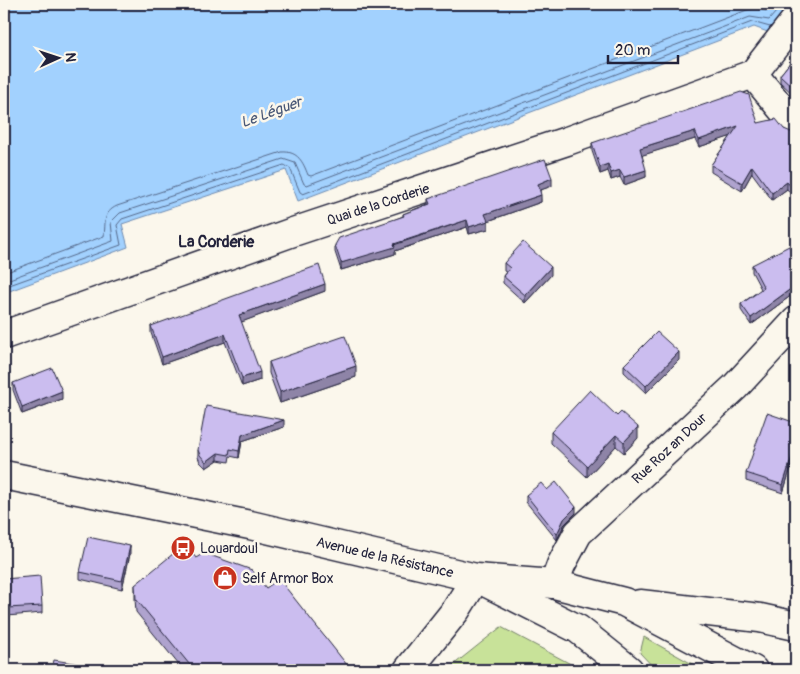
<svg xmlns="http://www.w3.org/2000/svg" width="800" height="674" font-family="Pangolin,sans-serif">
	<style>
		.green { fill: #c8e299; stroke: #75826a }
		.water { fill: #a2d1fe; stroke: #6f8bb0 }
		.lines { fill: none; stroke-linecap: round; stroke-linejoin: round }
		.shore { stroke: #556889; stroke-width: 1 }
		.minor-casing { stroke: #22223b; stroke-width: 31 }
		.major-casing { stroke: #22223b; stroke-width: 31 }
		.minor { stroke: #fbf7ec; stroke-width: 28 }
		.major { stroke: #fbf7ec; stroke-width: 28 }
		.wall { fill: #afa3ce; stroke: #22223b }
		.shaded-wall { fill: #8e84a7; stroke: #22223b }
		.building { fill: #cbbdef; stroke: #22223b }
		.labels { text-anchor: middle; stroke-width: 5; stroke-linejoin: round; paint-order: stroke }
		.street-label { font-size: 14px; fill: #22223b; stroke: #fbf7ec }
		.poi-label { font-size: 14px; fill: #22223b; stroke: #fbf7ec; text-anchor: start }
		.water-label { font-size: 15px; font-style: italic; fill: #485776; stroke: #fbf7ec }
		.quarter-label { font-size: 16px; font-weight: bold; fill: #22223b; stroke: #fbf7ec }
	</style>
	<rect width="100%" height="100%" fill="#fbf7ec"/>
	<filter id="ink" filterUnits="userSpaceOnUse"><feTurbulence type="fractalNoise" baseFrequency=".02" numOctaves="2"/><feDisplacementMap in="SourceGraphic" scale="10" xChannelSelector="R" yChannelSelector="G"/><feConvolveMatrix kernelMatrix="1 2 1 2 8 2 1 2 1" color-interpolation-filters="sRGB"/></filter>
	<g filter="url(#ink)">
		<!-- green -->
		<g class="green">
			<path d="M501,627l81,43h-135z"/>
			<path d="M644,637l59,33h-47l-16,-17z"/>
		</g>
		<!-- water -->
		<path class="water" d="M4,4h792l-23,30 -19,-7 -456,174 -12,-31 -164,54 6,23 -124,46z"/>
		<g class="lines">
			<!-- shore -->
			<g class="shore">
				<path d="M4,273l100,-37c2,-13 -2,-23 13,-30l165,-54c16,-1 21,10 26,23l3,1 436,-166 9,-2 11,3 6,-7"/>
				<path d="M4,281l109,-40 -2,-19 9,-9 163,-54 12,4 9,21 3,1 443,-168 19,3 14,-16"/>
				<path d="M4,287l117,-42 -4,-20 5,-6 162,-54 6,3 10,24 3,2 449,-172 18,5"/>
			</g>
			<defs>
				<g id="minor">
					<path d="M753,74l43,-55"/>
					<path d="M753,74l43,52"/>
					<path d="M4,335l289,-103 274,-91 186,-67"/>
					<path d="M554,584l7,-19 17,-32 157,-146 61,-66"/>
					<path d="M408,670l48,-60 20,-32"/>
				</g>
				<g id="major">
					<path d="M4,475l246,50 226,53 78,6 70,18 129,68"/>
					<path d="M489,584l89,45 51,41"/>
					<path d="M640,604l120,14 36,8"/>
				</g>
			</defs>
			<!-- minor casing -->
			<use href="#minor" class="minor-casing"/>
			<!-- major casing -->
			<use href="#major" class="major-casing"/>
			<!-- minor -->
			<use href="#minor" class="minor"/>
			<!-- major -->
			<use href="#major" class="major"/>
		</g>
		<!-- wall -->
		<g class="wall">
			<path d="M796,55v42l-16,-15v-7z"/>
			<path d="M758,123l26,6 12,9v62l-9,-11 -15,11 -20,-27 -10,18 -31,-19v-7l20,-29 -32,11 -4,-8 -53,16 4,22 -22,8 -4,-8 -9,3 -3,-9 -8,3 -8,-23v-8z"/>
			<path d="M552,186l-12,4 1,12 -53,19v8l-19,5 -2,-7 -72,24v3l-54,16 -6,-18v-7l68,-29v-2l25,-10v-5z"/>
			<path d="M796,261v19l-3,1 3,11 -45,33 -10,-15v-6l20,-15 -9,-17v-7z"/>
			<path d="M504,263l47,12 -26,28 -22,-20v-7l3,-4 -2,-1z"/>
			<path d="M325,291l-84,31 19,58 -18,6 -17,-44 -63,22 -11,-31v-7z"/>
			<path d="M679,360l-33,33 -22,-21v-7z"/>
			<path d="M269,362l87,15 -76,26 -11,-30z"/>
			<path d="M13,383l49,16 -40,15 -9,-24z"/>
			<path d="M617,416l21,22 -14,15 -8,-7 -29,31 -36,-34v-11z"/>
			<path d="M796,423v28l-13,42 -37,-12v-8z"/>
			<path d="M284,427l-42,14 -3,17 -9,-2 -1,6 -11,-2 -12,8 -6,-6 -2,-5v-7z"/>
			<path d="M547,490l29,23 -12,12 -7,15 -31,-38v-7z"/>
			<path d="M130,554l-8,35 -42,-10v-7z"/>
			<path d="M196,558l70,30 85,82h-168l-47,-58 -1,-13v-14z"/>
			<path d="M4,579l38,27v7l-35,3z"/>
		</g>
		<!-- shaded-wall -->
		<g class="shaded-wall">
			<path d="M738,126v8l-39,13v-7z"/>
			<path d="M695,131v8l-55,17v-8z"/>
			<path d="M608,164v7l-8,3v-7z"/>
			<path d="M752,166v7l-10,18v-8z"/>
			<path d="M620,170v7l-9,3v-7z"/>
			<path d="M646,170v7l-22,8v-8z"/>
			<path d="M552,178v8l-14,5v-7z"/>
			<path d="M787,182v7l-15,11v-7z"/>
			<path d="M541,195v7l-56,20v-8z"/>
			<path d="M467,220v7l-72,24v3l-54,16v-7z"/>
			<path d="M488,221v8l-19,5v-7z"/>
			<path d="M551,267v8l-26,28v-8z"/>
			<path d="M796,273v7l-6,3v-6z"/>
			<path d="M325,284v7l-86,32v-8z"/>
			<path d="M796,285v7l-45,33v-7z"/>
			<path d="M225,334v8l-63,22v-7z"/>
			<path d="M679,352v8l-33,33v-7z"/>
			<path d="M356,366v11l-76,26v-11z"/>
			<path d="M260,372v8l-18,6v-8z"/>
			<path d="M62,391v8l-40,15v-7z"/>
			<path d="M284,420v7l-42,14 -3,17v-7l3,-16z"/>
			<path d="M638,427v11l-14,15v-11z"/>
			<path d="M616,435v11l-29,31v-11z"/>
			<path d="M796,444v7l-13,42v-8z"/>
			<path d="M218,453v7l-12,8v-6z"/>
			<path d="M576,507v6l-12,12 -7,15v-6l7,-15z"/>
			<path d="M130,546v8l-8,35v-8z"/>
		</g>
		<!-- building -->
		<g class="building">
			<path d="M796,55v35l-16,-15z"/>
			<path d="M741,92l8,3 9,28 18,-4 8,10 12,5 -1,2 1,2v54l-9,-10 -15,11 -20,-27 -10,17 -31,-18 27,-39 -39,14 -4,-9 -55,17 6,22 -22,7 -4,-7 -9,3 -3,-9 -8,3 -8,-24z"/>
			<path d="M545,159l7,19 -14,6 3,11 -56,19 3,7 -19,6 -2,-7 -73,24 1,3 -54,16 -6,-18 4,-7 65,-22 -1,-2 27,-10 -2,-5z"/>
			<path d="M523,242l28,25 -26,28 -22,-19 7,-8 -6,-5z"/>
			<path d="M789,246l7,15v12l-6,4 6,8 -45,33 -10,-14 23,-16 -12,-23z"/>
			<path d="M319,265l6,19 -86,31 21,57 -18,6 -17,-44 -63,23 -11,-31z"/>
			<path d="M657,332l22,20 -33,34 -22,-21z"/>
			<path d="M345,336l11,30 -76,26 -11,-30z"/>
			<path d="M52,368l10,23 -40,16 -9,-24z"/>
			<path d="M590,390l27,26 4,-4 17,15 -14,15 -8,-7 -29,31 -36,-34z"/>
			<path d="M206,406l78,14 -42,15 -3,16 -9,-2 -1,6 -11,-2 -12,9 -6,-7 -2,-5z"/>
			<path d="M767,413l29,10v21l-13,41 -37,-12z"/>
			<path d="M556,482l20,25 -12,12 -7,15 -31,-39 15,-12 6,7z"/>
			<path d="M88,537l42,9 -8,35 -42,-9z"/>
			<path d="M185,544l11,14 8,-5 48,17 14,18 13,-9 72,91h-157l-58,-71 -1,-14z"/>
			<path d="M40,576l2,30 -35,2 -3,-29z"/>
			<path d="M54,660l50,8v2h-52z"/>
		</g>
	</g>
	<!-- icons -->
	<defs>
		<symbol id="bus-disc" viewBox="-11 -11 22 22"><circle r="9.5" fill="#c8321e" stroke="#fbf7ec"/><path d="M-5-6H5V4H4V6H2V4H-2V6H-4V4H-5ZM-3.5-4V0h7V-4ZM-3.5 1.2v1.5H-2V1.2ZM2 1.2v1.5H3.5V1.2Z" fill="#fff"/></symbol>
		<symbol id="shop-disc" viewBox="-11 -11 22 22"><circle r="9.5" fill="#c8321e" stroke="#fbf7ec"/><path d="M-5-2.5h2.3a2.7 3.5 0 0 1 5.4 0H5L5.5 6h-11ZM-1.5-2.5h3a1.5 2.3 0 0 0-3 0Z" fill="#fff"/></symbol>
	</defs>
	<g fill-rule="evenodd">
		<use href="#bus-disc" x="169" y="534" width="28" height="28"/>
		<use href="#shop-disc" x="211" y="564" width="28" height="28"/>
	</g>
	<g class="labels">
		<!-- street labels -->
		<g class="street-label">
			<text transform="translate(378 204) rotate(-18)" y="5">Quai de la Corderie</text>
			<text transform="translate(669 448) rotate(-43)" y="5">Rue Roz an Dour</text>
			<text transform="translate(385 557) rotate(13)" y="5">Avenue de la Résistance</text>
		</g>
		<!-- poi labels -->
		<g class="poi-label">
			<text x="200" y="553">Louardoul</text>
			<text x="242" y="583">Self Armor Box</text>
		</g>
		<!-- water labels -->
		<g class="water-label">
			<text transform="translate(271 112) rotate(-20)" y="5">Le Léguer</text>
		</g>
		<!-- quarter labels -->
		<g class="quarter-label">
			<text x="216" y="247">La Corderie</text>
		</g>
	</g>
	<!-- margin -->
	<rect width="800" height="674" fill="none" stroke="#fbf7ec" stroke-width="20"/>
	<rect x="10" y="10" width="780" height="654" fill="none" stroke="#22223b" stroke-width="2" filter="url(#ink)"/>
	<!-- north arrow -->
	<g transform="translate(58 58) rotate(87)" stroke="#fbf7ec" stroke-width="4" paint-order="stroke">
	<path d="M0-4L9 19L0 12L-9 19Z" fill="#22223b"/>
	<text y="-8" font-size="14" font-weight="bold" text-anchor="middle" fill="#22223b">N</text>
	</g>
	<!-- scale -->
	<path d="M608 55v8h70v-8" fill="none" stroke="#22223b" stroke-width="2.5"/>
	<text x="615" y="55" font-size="15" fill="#22223b" stroke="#fbf7ec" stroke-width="4" paint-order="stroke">20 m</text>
</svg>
